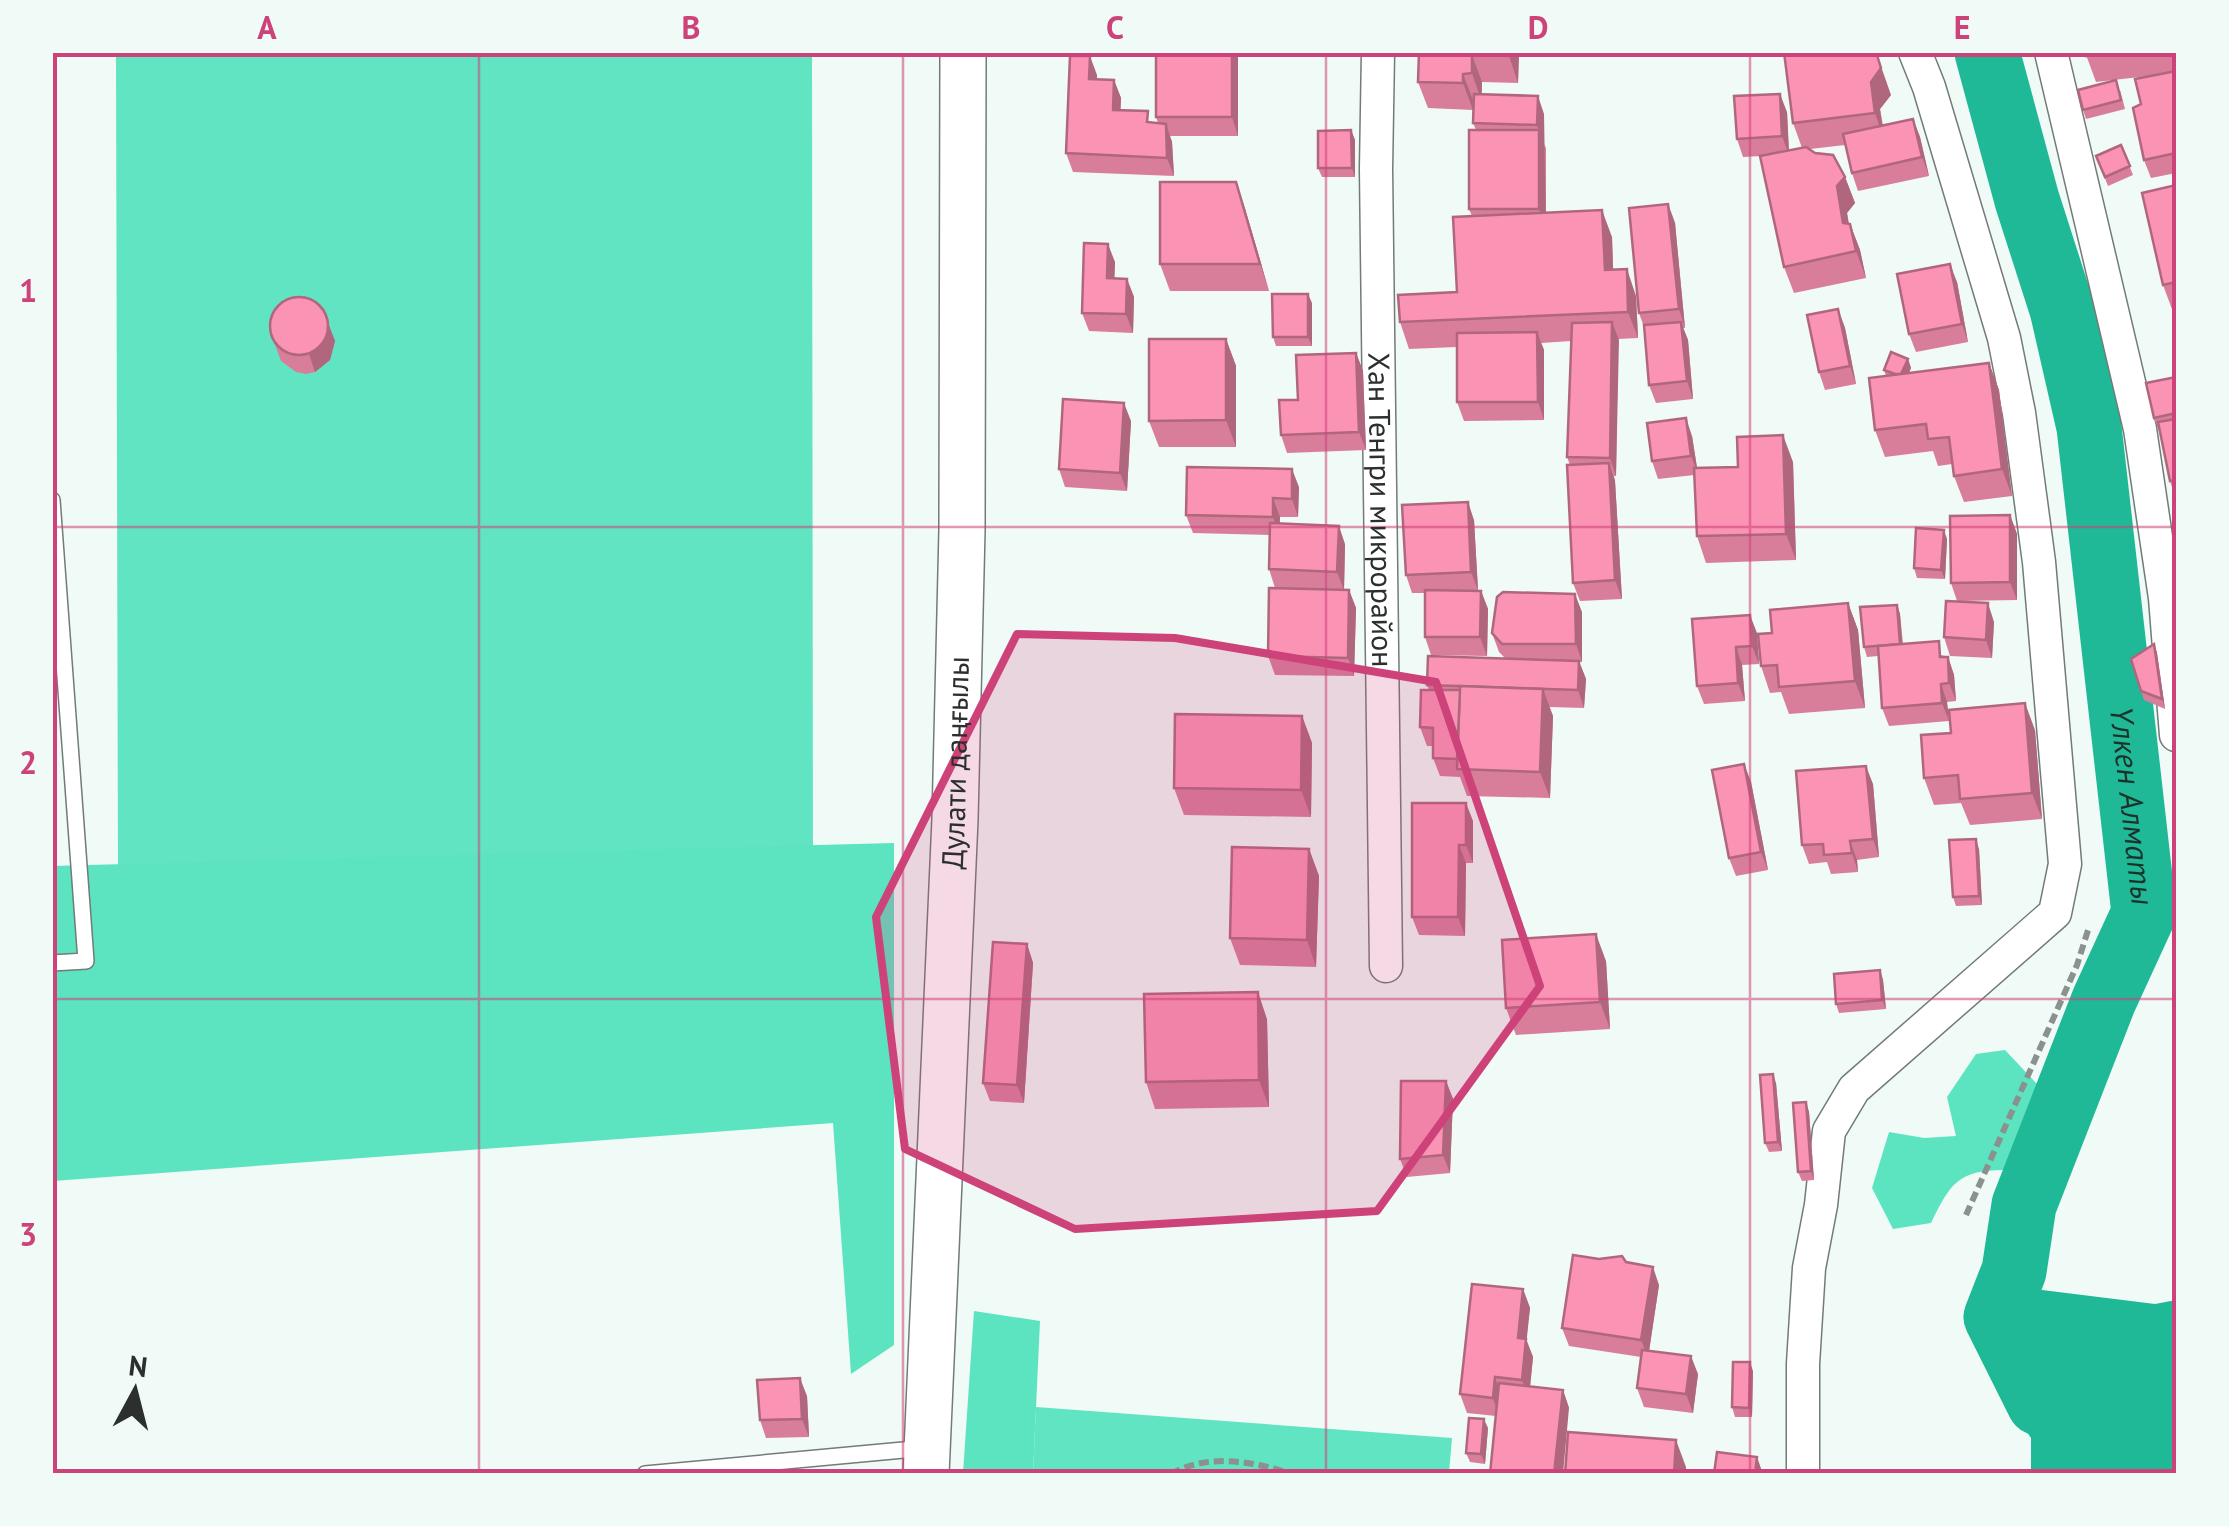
<svg xmlns="http://www.w3.org/2000/svg" width="2229" height="1526" font-family="'PT Sans',sans-serif">
	<style>
		.green { fill: #61e4c1 }
		.forest { fill: #5ce4c0 }
		.water { fill: #20b997 }
		.lines { fill: none; stroke-linecap: round; stroke-linejoin: round }
		.river { stroke: #20b997; stroke-width: 65 }
		.service-casing { stroke: #727b78; stroke-width: 18 }
		.minor-casing { stroke: #727b78; stroke-width: 35 }
		.secondary-casing { stroke: #727b78; stroke-width: 48 }
		.path { stroke: #8a918f; stroke-width: 6; stroke-dasharray: 10 5; stroke-linecap: butt }
		.service { stroke: #fff; stroke-width: 15 }
		.minor { stroke: #fff; stroke-width: 32 }
		.secondary { stroke: #fff; stroke-width: 45 }
		.wall { fill: #d87e9b }
		.shaded-wall { fill: #b0677e }
		.building { fill: #fb93b4; stroke: #b0677e; stroke-width: 2.5 }
		.marked { fill: #cd4278; fill-opacity: 0.2; stroke: #cd4278; stroke-width: 8; stroke-linejoin: round }
		.grid { fill: none; stroke: #cd4278; stroke-width: 2.5; stroke-opacity: 0.55 }
		.labels { text-anchor: middle; stroke-width: 9; stroke-linejoin: round; paint-order: stroke }
		.street-label { font-size: 30px; fill: #2b2f2e; stroke: #f0faf7 }
		.water-label { font-size: 32px; font-style: italic; fill: #1b322b; stroke: #f0faf7 }
		.neatline { fill: none; stroke: #cd4278; stroke-width: 4 }
		.grid-label { font-size: 32px; text-anchor: middle; font-weight: bold; fill: #cd4278 }
	</style>
	<rect width="100%" height="100%" fill="#f0faf7"/>
	<!-- green -->
	<g class="green">
		<path d="M116,53h696l1,826 -695,1z"/>
		<path d="M1036,1407l416,31 -3,35 -416,1z"/>
	</g>
	<!-- forest -->
	<g class="forest">
		<path d="M894,843v502l-43,29 -18,-251 -780,58 -1,-315z"/>
		<path d="M2005,1050l31,33 16,2 -34,97 -14,-12c-46,0 -54,14 -73,53l-38,6 -21,-41 17,-56 35,6 32,-2 -9,-39 29,-43z"/>
		<path d="M974,1311l66,10 -7,152h-70z"/>
	</g>
	<!-- water -->
	<path class="water" d="M2017,1287l138,17 21,-4v173h-145v-35l-28,-43 -20,-78 30,-12z"/>
	<g class="lines">
		<!-- river -->
		<path class="river" id="s1" d="M1987,52l40,148 35,109 27,118 55,486 -40,87 -80,205 -10,66 -18,46 43,86 84,38 -29,33"/>
		<defs>
			<g id="service">
				<path d="M52,500l34,461 -34,2"/>
				<path d="M645,1474l280,-26"/>
			</g>
			<g id="minor">
				<path id="s2" d="M1378,52l-2,117 10,797"/>
				<path d="M2051,52l89,377 25,169 11,137"/>
				<path d="M1803,1474v-110l6,-96 12,-63 8,-74 25,-42 201,-176 10,-49 -26,-302 -20,-149 -15,-75 -75,-251 -14,-35"/>
			</g>
			<g id="secondary">
				<path id="s3" d="M926,1474l29,-655 7,-289 1,-478"/>
			</g>
		</defs>
		<!-- service casing -->
		<use href="#service" class="service-casing"/>
		<!-- minor casing -->
		<use href="#minor" class="minor-casing"/>
		<!-- secondary casing -->
		<use href="#secondary" class="secondary-casing"/>
		<!-- path -->
		<g class="path">
			<path d="M1966,1215l111,-250 12,-38"/>
			<path d="M1171,1474c36,-21 82,-13 120,0"/>
		</g>
		<!-- service -->
		<use href="#service" class="service"/>
		<!-- minor -->
		<use href="#minor" class="minor"/>
		<!-- secondary -->
		<use href="#secondary" class="secondary"/>
	</g>
	<!-- wall -->
	<g class="wall">
		<path d="M1156,52h80l2,6v78h-68l2,6 2,34 -101,-4 -7,-19 31,-78v4l17,1 7,18 -1,12 32,12 6,1 -2,-6z"/>
		<path d="M1419,52h100l-1,31 -36,-1v12l62,20 -1,28 3,6v65l66,24 1,33 23,26 2,42 -20,1 -2,137h-2l1,5 7,118 -42,2 -7,-18 -3,-118 -3,-8 4,-116 -30,2 3,7v70l-80,1 -7,-19v-55l-48,2 -9,-27 57,-30 15,-76 -3,-7 7,-79 -3,-7 1,-23 -1,10 -45,-2 -10,-26z"/>
		<path d="M2085,52h90l1,14v107l-25,5 -7,-18 -3,-56 16,-29 -61,7z"/>
		<path d="M2120,90l5,19 -39,10 -3,-9z"/>
		<path d="M1891,95l-11,14 3,16 30,-6 7,18 9,39 -71,15 -6,-18 -7,-28 -35,4 35,28 10,26 -8,10 2,10 1,1 10,26 6,28 -72,15 -10,-26 -23,-111 -18,1 -6,-18 50,-27 2,38 13,-2 -9,-25z"/>
		<path d="M1351,130l4,10v37h-33l-4,-9z"/>
		<path d="M2121,145l12,30 -25,11 -12,-30z"/>
		<path d="M1236,182l9,27 24,82h-99l-10,-27z"/>
		<path d="M2176,185v126l-3,1 -10,-27z"/>
		<path d="M1668,204l7,19 10,105h-2l5,12 5,59 -37,4 -7,-18 -5,-58 -5,-14z"/>
		<path d="M1115,262l-1,16 13,1 7,18 -1,36 -44,-2 -7,-18z"/>
		<path d="M1957,282l11,60 -52,10 -7,-18z"/>
		<path d="M1312,303v43h-36l-3,-9z"/>
		<path d="M1838,309l7,19 11,56 -31,6 -6,-18z"/>
		<path d="M328,323l7,18 -5,19 -15,12 -9,2 -10,-2 -15,-11 -7,-19z"/>
		<path d="M1226,339l10,27v81h-77l-10,-26z"/>
		<path d="M1356,353l7,18 3,79 -79,3 -6,-18 17,-35z"/>
		<path d="M1908,359l3,9 -2,5 80,-10 10,27 13,106 -48,6 -10,-26 -2,-12 -14,2 -5,-15 -48,6 -10,-27 11,-54 -2,-6z"/>
		<path d="M2176,377v123l-6,-19 -9,-45 -7,-18z"/>
		<path d="M1131,421l-4,70 -62,-4 -6,-18z"/>
		<path d="M1692,436l5,32 41,-1 55,-5 3,98 -90,3 -9,-27 -3,-61 -36,4 -6,-18z"/>
		<path d="M1299,487l-1,30h-18v7l65,20 -1,46h5l7,18 -2,68 -79,-1 -7,-19 7,-68 -6,-19 1,-34 -77,-2 -7,-18z"/>
		<path d="M2010,515l7,19v66l-60,1 -6,-18z"/>
		<path d="M1474,520l4,70 -14,1h17l7,18 -1,47 -56,-1 -6,-18v-44h-13l-6,-18z"/>
		<path d="M1947,539l-2,40 -28,-1 -3,-10z"/>
		<path d="M1848,603l10,27 7,78 -76,6 -8,-22 -11,1 -9,-27 11,-33z"/>
		<path d="M1897,605l3,9 3,30 45,13 6,18 2,26 -9,1 2,19 -60,5 -7,-18 -4,-52 -11,1 -3,-10z"/>
		<path d="M1582,612v50h-3l7,17 -2,29 -35,-1 4,9 -3,82 -83,-2 -7,-19 -20,-1 -7,-18v-12h-6l-7,-19 9,-37 -2,-5 79,-26 -7,-7 -7,-19z"/>
		<path d="M1692,619l65,14 2,31 -17,1 3,36 -41,3 -7,-18z"/>
		<path d="M1994,622l-2,36 -42,-2 -6,-19z"/>
		<path d="M2154,644l3,9 8,56 -21,-9 -13,-41z"/>
		<path d="M1302,716l10,27 -1,74 -127,-2 -10,-27z"/>
		<path d="M2035,730l7,89 -72,6 -9,-22 -27,2 -10,-27 27,-45z"/>
		<path d="M1744,764l7,18 17,88 -32,6 -7,-18z"/>
		<path d="M1873,784l6,73 -22,3 1,12 -27,2 -4,-12 -18,2 -7,-19z"/>
		<path d="M1473,821v42h-7l-1,73 -46,-1 -7,-18z"/>
		<path d="M1309,849l10,27 -3,91 -76,-2 -10,-27z"/>
		<path d="M1979,849l3,56 -26,1 -3,-9z"/>
		<path d="M1027,944l6,19 -9,140 -34,-2 -7,-18z"/>
		<path d="M1606,961l4,68 -94,6 -10,-27z"/>
		<path d="M1880,970l3,10 3,29 -47,4 -3,-9z"/>
		<path d="M1267,1019l2,88 -114,2 -9,-27z"/>
		<path d="M1446,1081l7,18 -3,74 -43,4 -7,-18z"/>
		<path d="M1776,1083l6,68 -13,1 -4,-9z"/>
		<path d="M1806,1102l3,10 5,68 -12,1 -4,-9z"/>
		<path d="M1626,1262l33,23 -10,66 49,23 -5,39 -49,-6 -7,-19 4,-31 -72,-11 -7,-18z"/>
		<path d="M1523,1289l7,19 -4,31 7,18 -3,29 33,4 6,18 -73,8 -29,-3 -7,-19z"/>
		<path d="M1753,1371l-1,46h-17l-3,-10z"/>
		<path d="M807,1396l2,41 -43,1 -6,-18z"/>
		<path d="M1488,1428l-3,36 -15,-2 -4,-9z"/>
	</g>
	<!-- shaded-wall -->
	<g class="shaded-wall">
		<path d="M1232,52h4l2,6v78l-6,-19z"/>
		<path d="M1509,52h10l-1,31 -9,-27z"/>
		<path d="M1876,52l15,43 -11,14 4,31 -9,-27 -4,-31z"/>
		<path d="M2170,52h5l1,18z"/>
		<path d="M1472,55l10,27 -1,18 -9,-27z"/>
		<path d="M1090,56l7,19 -1,22 -7,-18z"/>
		<path d="M1463,74l10,26v10l-10,-27z"/>
		<path d="M1114,80l7,18 -1,30 -7,-18z"/>
		<path d="M1780,94l7,18 2,43 -7,-19z"/>
		<path d="M1538,96l6,18 2,113 -7,-18v-78l-2,-6z"/>
		<path d="M1913,119l7,18 9,39 -7,-19z"/>
		<path d="M1166,124l6,18 2,34 -7,-18z"/>
		<path d="M1351,130l4,10v37l-3,-9z"/>
		<path d="M1845,177l10,26 -8,10 5,36 -9,-26 -6,-37z"/>
		<path d="M1236,182l9,27 24,82 -9,-27z"/>
		<path d="M1668,204l7,19 10,105 -6,-19z"/>
		<path d="M1602,210l10,27 2,60 -9,-27z"/>
		<path d="M1850,224l10,26 6,28 -10,-27z"/>
		<path d="M1108,244l7,18 -1,34 -7,-18z"/>
		<path d="M1950,264l7,18 11,60 -6,-18z"/>
		<path d="M1627,269l9,27 2,42 -10,-26z"/>
		<path d="M1127,279l7,18 -1,36 -7,-19z"/>
		<path d="M1308,294l4,9v43l-4,-9z"/>
		<path d="M1838,309l7,19 11,56 -6,-18z"/>
		<path d="M1612,322l7,18 -3,136 -6,-18z"/>
		<path d="M1681,322l7,18 5,59 -6,-18z"/>
		<path d="M328,323l7,18 -5,19 -15,12 -6,-18z"/>
		<path d="M1537,332l7,18v70l-6,-18z"/>
		<path d="M1226,339l10,27v81l-10,-27z"/>
		<path d="M1356,353l7,18 3,79 -7,-18z"/>
		<path d="M1908,359l3,9 -8,18 -3,-9z"/>
		<path d="M1989,363l10,27 13,106 -10,-27z"/>
		<path d="M1124,403l7,18 -4,70 -7,-18z"/>
		<path d="M1686,418l6,18 6,38 -7,-18z"/>
		<path d="M1783,435l10,27 3,98 -10,-26z"/>
		<path d="M1609,463l6,18 7,118 -7,-19z"/>
		<path d="M1292,469l7,18 -1,30 -6,-18z"/>
		<path d="M1273,498l7,19 -1,18 -6,-18z"/>
		<path d="M1468,502l6,18 4,70 -7,-18z"/>
		<path d="M2010,515l7,19v66l-7,-18z"/>
		<path d="M1339,526l6,18 -1,46 -7,-18z"/>
		<path d="M1944,530l3,9 -2,40 -4,-9z"/>
		<path d="M1349,590l7,18 -2,68 -6,-18z"/>
		<path d="M1481,591l7,18 -1,47 -7,-19z"/>
		<path d="M1575,594l7,18v50l-6,-18z"/>
		<path d="M1848,603l10,27 7,78 -10,-27z"/>
		<path d="M1988,603l6,19 -2,36 -6,-18z"/>
		<path d="M1897,605l3,9 3,40 -3,-9z"/>
		<path d="M1750,615l7,18 2,31 -7,-18z"/>
		<path d="M2154,644l3,9 8,56 -3,-10z"/>
		<path d="M1736,647l6,18 3,36 -7,-18z"/>
		<path d="M1948,657l6,18 2,26 -7,-18z"/>
		<path d="M1579,661l7,18 -2,29 -6,-18z"/>
		<path d="M1941,684l6,18 2,19 -7,-18z"/>
		<path d="M1543,689l10,27 -3,82 -10,-26z"/>
		<path d="M2025,703l10,27 7,89 -10,-26z"/>
		<path d="M1302,716l10,27 -1,74 -10,-27z"/>
		<path d="M1744,764l7,18 17,88 -7,-18z"/>
		<path d="M1866,766l7,18 6,73 -6,-18z"/>
		<path d="M1466,803l7,18v42l-7,-18z"/>
		<path d="M1976,839l3,10 3,56 -3,-9z"/>
		<path d="M1850,841l7,19 1,12 -6,-19z"/>
		<path d="M1459,845l7,18 -1,73 -7,-19z"/>
		<path d="M1309,849l10,27 -3,91 -9,-27z"/>
		<path d="M1596,934l10,27 4,68 -10,-27z"/>
		<path d="M1027,944l6,19 -9,140 -7,-18z"/>
		<path d="M1880,970l3,10 3,29 -4,-9z"/>
		<path d="M1258,992l9,27 2,88 -10,-27z"/>
		<path d="M1773,1074l3,9 6,68 -4,-9z"/>
		<path d="M1446,1081l7,18 -3,74 -7,-18z"/>
		<path d="M1806,1102l3,10 5,68 -3,-9z"/>
		<path d="M1653,1267l6,18 -11,73 -7,-18z"/>
		<path d="M1523,1289l7,19 -5,48 -7,-18z"/>
		<path d="M1526,1339l7,18 -4,41 -7,-18z"/>
		<path d="M1691,1356l7,18 -5,39 -7,-19z"/>
		<path d="M1750,1362l3,9 -1,46 -3,-9z"/>
		<path d="M1495,1377l6,18 -2,21 -6,-18z"/>
		<path d="M800,1378l7,18 2,41 -7,-18z"/>
		<path d="M1563,1390l6,18 -6,66h-9z"/>
		<path d="M1484,1419l4,9 -3,36 -4,-10z"/>
		<path d="M1676,1440l10,27v7h-12z"/>
		<path d="M1757,1457l6,17h-8z"/>
	</g>
	<!-- building -->
	<g class="building">
		<rect x="1156" y="52" width="76" height="65"/>
		<path d="M1419,52h90v4l-37,-1v18l-9,1v9l-45,-1z"/>
		<path d="M1876,52l5,16 -10,14 4,31 -82,10 -9,-71z"/>
		<path d="M2085,52h25l-24,4z"/>
		<path d="M1070,56h20l-1,23 25,1 -1,30 35,1 -1,11 19,2 1,34 -101,-5z"/>
		<path d="M2176,71v82l-32,7 -11,-52 8,-4 -6,-25z"/>
		<path d="M2116,80l5,20 -38,10 -5,-20z"/>
		<path d="M1474,94l64,2 -1,29 -64,-2z"/>
		<path d="M1780,94l2,42 -45,3 -3,-43z"/>
		<path d="M1913,119l9,38 -70,16 -9,-39z"/>
		<path d="M1351,130l1,38h-34v-37z"/>
		<rect x="1469" y="130" width="70" height="79"/>
		<path d="M2121,145l9,21 -25,11 -9,-21z"/>
		<path d="M1806,147l9,6 18,2 12,22 -8,9 6,37 7,1 6,27 -72,16 -24,-111z"/>
		<path d="M1160,182h76l24,82h-100z"/>
		<path d="M2176,185v97l-13,3 -21,-92z"/>
		<path d="M1668,204l11,105 -40,4 -10,-105z"/>
		<path d="M1602,210l3,60 22,-1 1,43 -228,10 -2,-27 59,-3 -4,-75z"/>
		<path d="M1084,243l24,1 -1,34 20,1 -1,35 -44,-1z"/>
		<path d="M1950,264l12,60 -53,10 -12,-60z"/>
		<path d="M1272,294h36v43h-35z"/>
		<circle cx="299" cy="326" r="29"/>
		<path d="M1838,309l12,57 -31,6 -12,-57z"/>
		<path d="M1612,322l-2,136 -43,-1 5,-134z"/>
		<path d="M1681,322l6,59 -38,4 -5,-60z"/>
		<path d="M1537,332l1,70h-81v-69z"/>
		<path d="M1149,339h77v81l-77,1z"/>
		<path d="M1891,352l17,7 -7,15h-6l-11,-4z"/>
		<path d="M1356,353l3,79 -78,3 -2,-35h19l-2,-45z"/>
		<path d="M1989,363l13,106 -48,7 -5,-39 -21,2 -2,-15 -51,6 -6,-52z"/>
		<path d="M2176,377v36l-22,5 -8,-35z"/>
		<path d="M1063,399l61,4 -4,70 -61,-4z"/>
		<path d="M1686,418l5,38 -39,5 -5,-38z"/>
		<path d="M2176,419v61l-6,1 -12,-59z"/>
		<path d="M1783,435l3,99 -89,2 -3,-68 44,-1 -1,-30z"/>
		<path d="M1609,463l6,117 -42,3 -6,-118z"/>
		<path d="M1187,467l105,2v30l-19,-1v19l-87,-2z"/>
		<path d="M1468,502l3,70 -65,3 -4,-70z"/>
		<path d="M2010,515v67l-59,1 -1,-67z"/>
		<path d="M1270,523l69,3 -2,46 -68,-3z"/>
		<path d="M1916,528l28,2 -3,40 -27,-2z"/>
		<path d="M1269,588l80,2 -1,68 -80,-2z"/>
		<path d="M1425,590l56,1 -1,46h-55z"/>
		<path d="M1503,592l72,2 1,50h-74l-10,-11 5,-36z"/>
		<path d="M1946,601l42,2 -2,37 -42,-3z"/>
		<path d="M1848,603l7,78 -76,6 -2,-22 -16,1 -3,-32 14,-1 -2,-23z"/>
		<path d="M1897,605l3,39 -36,3 -4,-40z"/>
		<path d="M1750,615l2,31 -16,1 2,36 -41,3 -5,-67z"/>
		<path d="M1939,641l1,16h8l1,26 -8,1 1,19 -60,5 -4,-62z"/>
		<path d="M2154,644l8,55 -21,-8 -10,-32z"/>
		<path d="M1428,656l151,5 -1,29 -151,-5z"/>
		<path d="M1460,686l83,3 -3,83 -83,-3z"/>
		<path d="M1421,690h39l-3,69 -24,-1v-30l-13,-1z"/>
		<path d="M2025,703l7,90 -72,6 -2,-24 -34,3 -3,-43 30,-2 -2,-23z"/>
		<path d="M1175,714l127,2 -1,74 -127,-2z"/>
		<path d="M1744,764l17,88 -32,6 -17,-88z"/>
		<path d="M1866,766l7,73 -23,2 2,12 -28,2 -1,-11 -21,1 -6,-74z"/>
		<path d="M1412,803h54v42h-7l-1,72h-46z"/>
		<path d="M1976,839l3,57 -26,1 -4,-57z"/>
		<path d="M1232,847l77,2 -2,91 -77,-2z"/>
		<path d="M1596,934l4,68 -94,6 -4,-68z"/>
		<path d="M993,942l34,2 -10,141 -34,-2z"/>
		<path d="M1880,970l2,30 -46,4 -2,-30z"/>
		<path d="M1258,992l1,88 -113,2 -2,-88z"/>
		<path d="M1773,1074l5,68 -13,1 -5,-68z"/>
		<path d="M1401,1081h45l-3,74 -43,4z"/>
		<path d="M1806,1102l5,69 -13,1 -5,-69z"/>
		<path d="M1573,1255l26,4 23,-3 4,6 27,5 -12,73 -79,-12z"/>
		<path d="M1472,1284l51,5 -5,49 8,1 -4,41 -27,-3 -2,21 -33,-4z"/>
		<path d="M1642,1350l49,6 -5,38 -49,-6z"/>
		<path d="M1733,1362h17l-1,46 -17,-1z"/>
		<path d="M800,1378l2,41 -42,1 -3,-40z"/>
		<path d="M1499,1383l64,7 -9,84h-64z"/>
		<path d="M1469,1418l15,1 -3,35 -15,-1z"/>
		<path d="M1568,1432l108,8 -2,34h-109z"/>
		<path d="M1717,1452l40,5 -2,17h-41z"/>
	</g>
	<!-- marked area -->
	<path class="marked" d="M1017,634l158,4 261,44 104,304 -163,225 -302,18 -170,-80 -29,-232z"/>
	<!-- grid -->
	<path class="grid" d="M479,52v1422M903,52v1422M1326,52v1422M1750,52v1422M52,527h2124M52,999h2124"/>
	<g class="labels">
		<!-- street labels -->
		<g class="street-label">
			<text dy="10" stroke="none"><textPath href="#s2" startOffset="458">Хан Тенгри микрорайон</textPath></text>
			<text dy="10" stroke="none"><textPath href="#s3" startOffset="712">Дулати даңғылы</textPath></text>
		</g>
		<!-- water labels -->
		<g class="water-label">
			<text dy="11" stroke="none"><textPath href="#s1" startOffset="770">Үлкен Алматы</textPath></text>
		</g>
	</g>
	<!-- border -->
	<rect width="2229" height="1526" fill="none" stroke="#f0faf7" stroke-width="110"/>
	<!-- north arrow -->
	<g transform="translate(135 1391) rotate(7)" stroke="#f0faf7" stroke-width="8" paint-order="stroke">
	<path d="M0-8L18 38L0 25L-18 38Z" fill="#2b2f2e"/>
	<text y="-15" font-size="28" font-weight="bold" text-anchor="middle" fill="#2b2f2e">N</text>
	</g>
	<rect x="55" y="55" width="2119" height="1416" class="neatline"/>
	<g class="grid-label">
		<text x="267" y="39">A</text>
		<text x="691" y="39">B</text>
		<text x="1115" y="39">C</text>
		<text x="1538" y="39">D</text>
		<text x="1962" y="39">E</text>
		<text x="28" y="302">1</text>
		<text x="28" y="774">2</text>
		<text x="28" y="1246">3</text>
	</g>
</svg>
